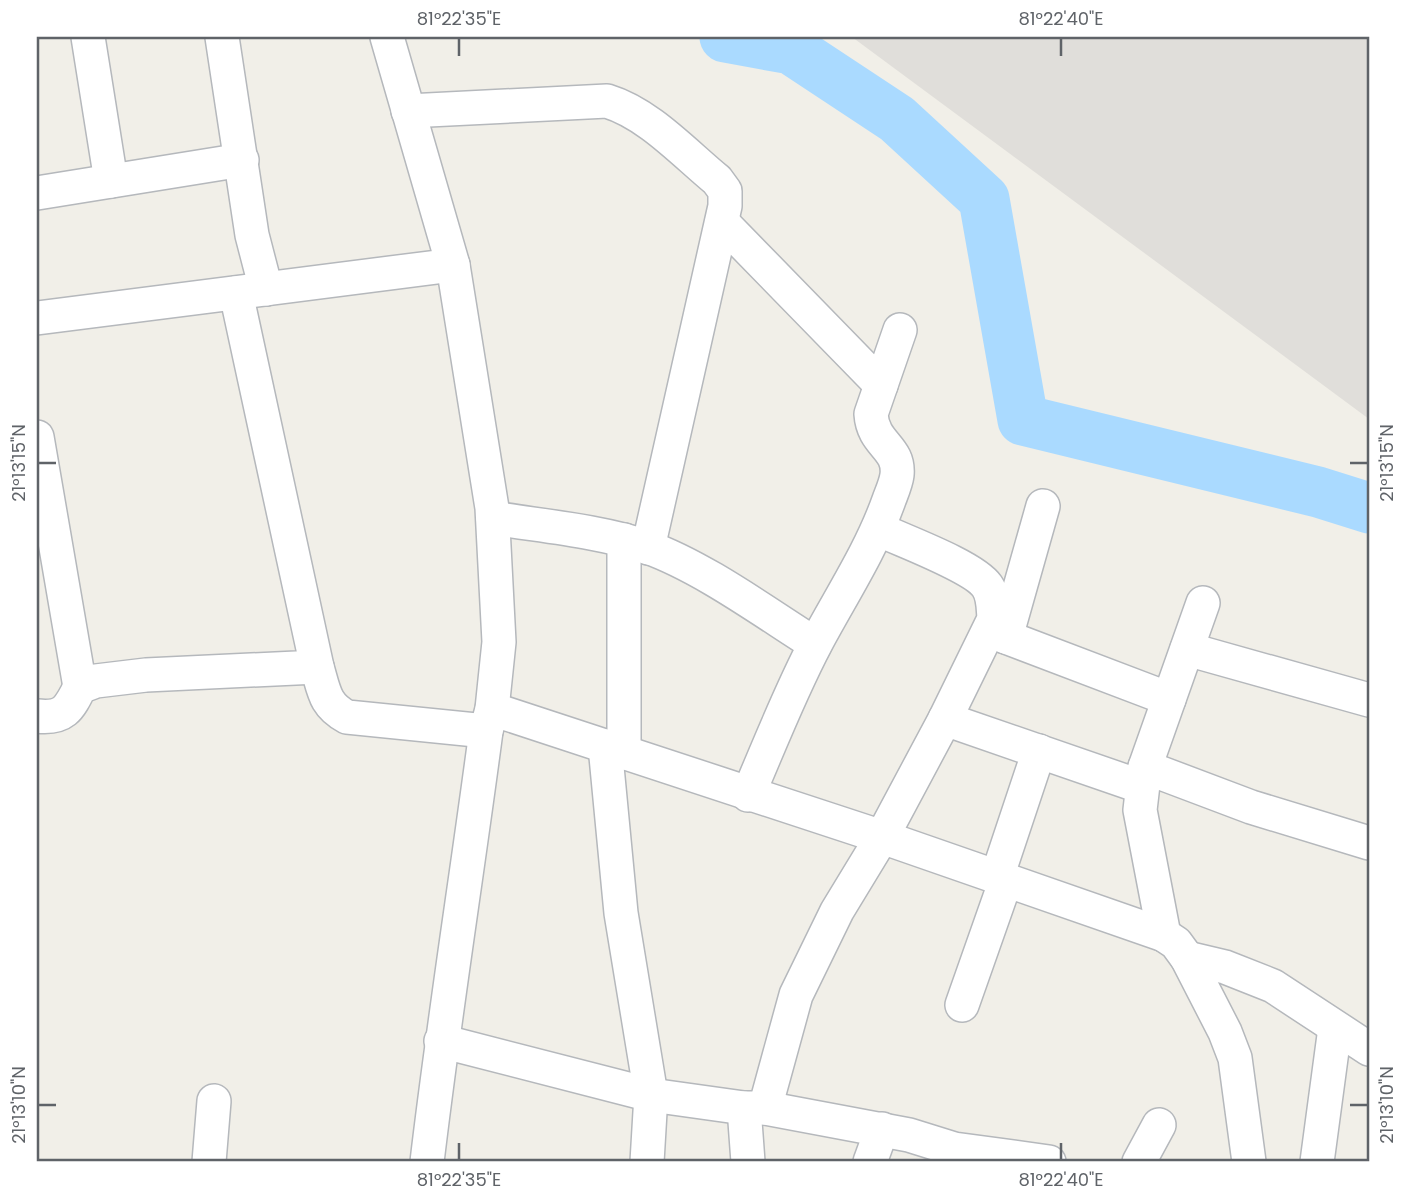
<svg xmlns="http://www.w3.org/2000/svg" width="1406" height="1199" font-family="Poppins,sans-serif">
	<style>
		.industrial { fill: #e0deda }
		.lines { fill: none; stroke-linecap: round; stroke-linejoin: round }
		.river { stroke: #aadaff; stroke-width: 51 }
		.minor-casing { stroke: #b5b8bc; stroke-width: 36 }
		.minor { stroke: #fff; stroke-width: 33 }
		.ticks { fill: none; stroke: #5f6368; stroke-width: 2.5 }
		.neatline { fill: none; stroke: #5f6368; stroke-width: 2.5 }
		.ticks-label { font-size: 18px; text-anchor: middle; fill: #5f6368 }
	</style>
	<rect width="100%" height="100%" fill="#f1efe8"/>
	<!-- industrial -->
	<path class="industrial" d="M852,37h517v382z"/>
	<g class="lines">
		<!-- river -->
		<path class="river" d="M725,37l66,12 106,70 87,80 39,221 295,72 51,16"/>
		<defs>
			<g id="minor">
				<path d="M88,37l23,144"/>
				<path d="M222,37l30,198 14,54"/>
				<path d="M387,37l66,228 39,243 7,134 -7,67 -6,22c-19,144 -42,287 -59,431"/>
				<path d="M408,111l199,-10c42,13 76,51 110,79l8,11v15l-77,342"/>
				<path d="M37,193l205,-33"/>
				<path d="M722,222l159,163"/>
				<path d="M37,318l416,-53"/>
				<path d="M37,437l43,250"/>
				<path d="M493,518c49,8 107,13 154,29 56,20 117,65 168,97"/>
				<path d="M624,540v213"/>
				<path d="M990,631l179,68"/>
				<path d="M1006,637l37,-131"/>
				<path d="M1187,649l182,51"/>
				<path d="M317,667c7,23 7,38 30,50l139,14"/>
				<path d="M492,709l390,128 282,98 12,8 11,15 38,74 10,26 14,104"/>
				<path d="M37,716c27,3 32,-7 43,-29l16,-6 50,-6 171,-8 -81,-374"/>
				<path d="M945,719l197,68"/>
				<path d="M605,746l16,167 30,182 -4,67"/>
				<path d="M1145,767l58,-164"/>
				<path d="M748,795c22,-51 42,-103 68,-152 25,-47 55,-92 73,-143 3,-8 7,-17 8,-25 3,-28 -24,-30 -26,-61l29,-84"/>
				<path d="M997,877l42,-126"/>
				<path d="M1164,935l-24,-125 5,-43 106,40 118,36"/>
				<path d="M1187,958l38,9 48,19 96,63"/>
				<path d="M962,1005l44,-125"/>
				<path d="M441,1041l210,54 93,13h21l144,27 45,14 95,13"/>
				<path d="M744,1108l4,54"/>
				<path d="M765,1108l31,-113 41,-84 45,-74 63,-118 49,-100c-1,-11 0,-23 -7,-33 -14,-20 -84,-45 -109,-57"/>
				<path d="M209,1162l5,-61"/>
				<path d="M870,1162l12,-33"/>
				<path d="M1139,1162l20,-37"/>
				<path d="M1317,1162l18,-134"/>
			</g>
		</defs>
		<!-- minor casing -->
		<use href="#minor" class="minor-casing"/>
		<!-- minor -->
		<use href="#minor" class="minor"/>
	</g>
	<!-- ticks -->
	<path class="ticks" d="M459,38v18M1061,38v18M38,463h18M1350,463h18M38,1105h18M1350,1105h18M459,1143v17M1061,1143v17"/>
	<!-- border -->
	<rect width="1406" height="1199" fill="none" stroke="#ffffff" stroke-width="77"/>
	<rect x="38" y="38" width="1330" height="1122" class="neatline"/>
	<g class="ticks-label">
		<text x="459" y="25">81°22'35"E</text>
		<text x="1061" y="25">81°22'40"E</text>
		<text transform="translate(19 463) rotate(-90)" y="6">21°13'15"N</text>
		<text transform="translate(1387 463) rotate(-90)" y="6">21°13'15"N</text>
		<text transform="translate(19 1105) rotate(-90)" y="6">21°13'10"N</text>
		<text transform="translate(1387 1105) rotate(-90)" y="6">21°13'10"N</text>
		<text x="459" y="1186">81°22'35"E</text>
		<text x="1061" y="1186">81°22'40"E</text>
	</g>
</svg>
